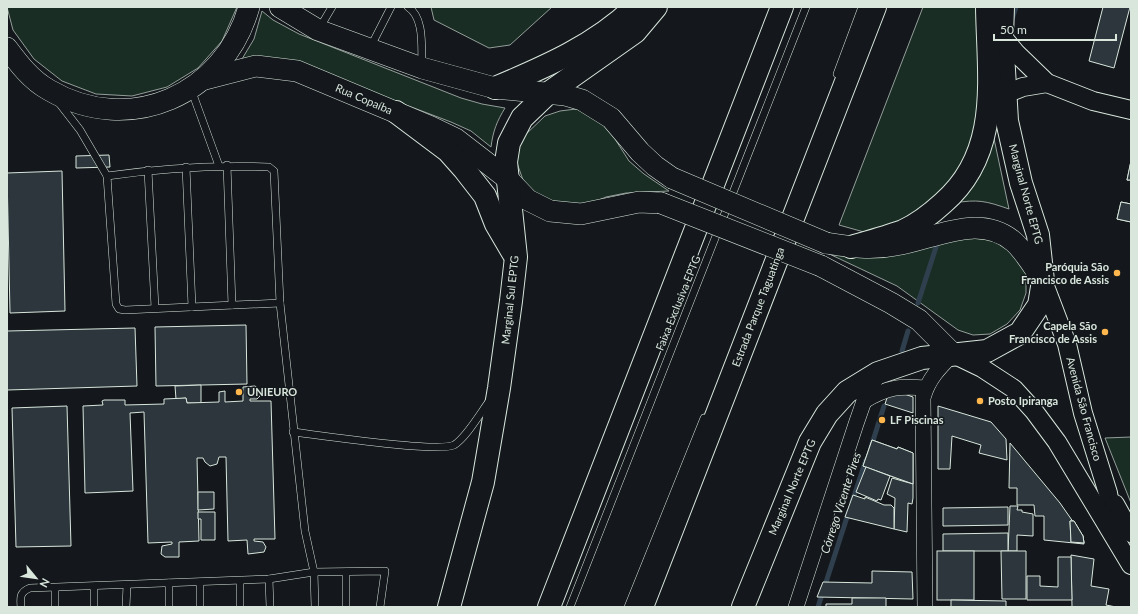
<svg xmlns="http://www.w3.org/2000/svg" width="1138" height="614" font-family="Lato,sans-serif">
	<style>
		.green { fill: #1a2d24; stroke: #939e99 }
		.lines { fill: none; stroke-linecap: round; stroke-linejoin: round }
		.stream { stroke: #2f3f4d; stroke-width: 5 }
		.building { fill: #2c363c; stroke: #d8e6dc }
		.service-casing { stroke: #d8e6dc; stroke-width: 8 }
		.minor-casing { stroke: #d8e6dc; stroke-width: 16 }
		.tertiary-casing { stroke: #d8e6dc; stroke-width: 20 }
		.secondary-casing { stroke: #d8e6dc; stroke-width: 22 }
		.primary-casing { stroke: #d8e6dc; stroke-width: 24 }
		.motorway-casing { stroke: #d8e6dc; stroke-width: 24 }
		.service { stroke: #14181c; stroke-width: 7 }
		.minor { stroke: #14181c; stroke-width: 15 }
		.tertiary { stroke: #14181c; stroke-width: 18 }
		.secondary { stroke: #14181c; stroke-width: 21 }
		.primary { stroke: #14181c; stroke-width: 22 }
		.motorway { stroke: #14181c; stroke-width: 22 }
		.secondary-bridge-casing { stroke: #d8e6dc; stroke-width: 22; stroke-linecap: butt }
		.secondary-bridge { stroke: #14181c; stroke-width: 21 }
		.poi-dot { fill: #ffb74d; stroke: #14181c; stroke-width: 1.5 }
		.labels { text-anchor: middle; stroke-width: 3; stroke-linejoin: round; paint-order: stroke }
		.street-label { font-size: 11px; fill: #d8e6dc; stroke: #14181c }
		.poi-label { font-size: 11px; font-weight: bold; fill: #d8e6dc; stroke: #14181c; text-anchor: start }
		.water-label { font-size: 12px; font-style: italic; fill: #d8e6dc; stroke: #14181c }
	</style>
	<rect width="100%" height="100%" fill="#14181c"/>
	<!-- green -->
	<g class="green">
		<path d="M7,7h230l-15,34 -24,27 -31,19 -35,9 -36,-2 -34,-13 -28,-22 -21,-29z"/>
		<path d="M431,7h121l-42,38 -21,3 -55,-28z"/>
		<path d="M923,7h57l-1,123 -29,58 -53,37 -33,7 -25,-7z"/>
		<path d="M262,11l11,9 26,14 162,64 21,6 23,4c-8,13 -12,23 -14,39l-20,-16 -20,-9 -161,-61 -48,-2 12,-20z"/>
		<path d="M576,109l20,7 12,12 21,33 15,13 25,17 -43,2 -20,4 -19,8 -40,-3 -13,-10 -11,-12 -6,-17 1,-14 5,-12 22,-21 15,-5z"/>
		<path d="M993,134l16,75c-23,-8 -31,-10 -55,-6z"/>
		<path d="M944,235l66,7 16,31v20l-6,17 -13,14 -17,10 -17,1 -15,-5 -61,-44 -74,-35z"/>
		<path d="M1131,437v66l-26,-65z"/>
	</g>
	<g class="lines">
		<!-- stream -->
		<g class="stream">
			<path d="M1012,19l4,-12"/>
			<path d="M918,303l19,-59"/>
			<path d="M902,351l6,-20"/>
			<path d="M871,447l13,-41"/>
			<path d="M852,502l14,-42"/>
			<path d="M818,607l31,-96"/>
		</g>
	</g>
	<!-- building -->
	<g class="building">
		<path d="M1103,7h27l-16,61 -25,-7z"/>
		<path d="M109,155l1,12 -34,1v-12z"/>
		<path d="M1131,161v19h-4z"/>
		<path d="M1131,161v19h-4z"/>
		<path d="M62,171l3,140 -55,2 -3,-140z"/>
		<path d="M1121,202l10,2v18l-14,-3z"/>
		<path d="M1121,202l10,2v18l-14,-3z"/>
		<path d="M246,325l1,59 -91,2 -1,-59z"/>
		<path d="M135,328l2,58 -130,4v-59z"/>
		<path d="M201,385v18h-14l-1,-5 -10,1 -1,-13z"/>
		<path d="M255,386l5,4v6l-3,3h-7v2h21l4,138h-21v2l9,1 3,5 -2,5 -16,2 -1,-14 -19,1 -2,-84h-7l-2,7 -7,2 -5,-4 -2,-4h-6l2,83 -20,1v15h-14l-4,-3 1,-8 10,-2v-2l-24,1 -4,-131 -14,1 3,78 -48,2 -2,-87 20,-1 -1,-4 2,-1h21v5l39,-1v-5l22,-1 1,5 32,-1v-10l6,-1v11l18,-1v-14z"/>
		<path d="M890,389l23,8v16l-28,-9z"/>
		<path d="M67,406l4,140 -55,1 -4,-139z"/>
		<path d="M938,406l53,16 15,17 1,21 -28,-7 2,-8 -29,-9 -2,33h-12z"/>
		<path d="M872,440l25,9 1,-2 15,6v31l-50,-18z"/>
		<path d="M872,440l25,9 1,-2 15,6v31l-50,-18z"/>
		<path d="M1010,443l50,60 23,33 1,8 -40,-4v-24h-9l-1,-11h-17v-17h-8z"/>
		<path d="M866,467l24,9 -9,24 -3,-1 -1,2 -21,-9z"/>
		<path d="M892,478l21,6v14l-1,6 -4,-1 -1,29 -13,-3 1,-31 -8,-4z"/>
		<path d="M198,492h16v17l-16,1z"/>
		<path d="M853,495l12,4v-2l19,8h7l3,3v21l-49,-12z"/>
		<path d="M1010,506h8l-1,4h5v2l11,2v22l-16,-1v16h-9z"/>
		<path d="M1008,507v18l-65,1v-18z"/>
		<path d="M198,512h17v28h-14v-21h-3z"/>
		<path d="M1070,521h4l9,15 1,7 -13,-1z"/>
		<path d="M1070,521h4l9,15 1,7 -13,-1z"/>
		<path d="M1008,533v18h-65v-17z"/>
		<rect x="937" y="551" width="37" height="49"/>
		<path d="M1001,551h25v48h-24z"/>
		<path d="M1071,555l23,4 -3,27 18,3 -3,16 10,2h-44z"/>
		<path d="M1058,557h13l1,43h-45v-24h13v10l18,1z"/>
		<path d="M872,571l40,1 1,27 -96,-2 6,-15 49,1z"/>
		<path d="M852,598h34v9h-60v-3h26z"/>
		<path d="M951,600l55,1v6h-55z"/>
	</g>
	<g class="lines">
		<defs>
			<g id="service">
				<path d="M408,7c17,11 13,41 14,59"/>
				<path d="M319,29l13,-22"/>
				<path d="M370,48l21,-41"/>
				<path d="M837,74l25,-67"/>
				<path d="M191,89l28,77"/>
				<path d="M56,99l24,31 27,46 9,128 3,5 6,1 155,-7"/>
				<path d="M227,165l5,140"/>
				<path d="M186,167l6,140"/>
				<path d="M148,170l7,138"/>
				<path d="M107,176c54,-8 107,-11 162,-9l5,4 6,132 25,228 9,41 1,35"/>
				<path d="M293,432c25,3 145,21 161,13 12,-7 27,-33 36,-45"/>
				<path d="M269,579l1,28"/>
				<path d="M240,581v26"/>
				<path d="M55,588v19"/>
				<path d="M21,607c-1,-10 -1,-15 9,-19l239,-9 45,-7 71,-1 -5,36"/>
				<path d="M94,607v-20"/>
				<path d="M126,607l1,-22"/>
				<path d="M169,607v-24"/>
				<path d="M200,607v-25"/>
				<path d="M346,607v-35"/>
				<path d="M570,607l236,-600"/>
				<path d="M628,607l76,-189"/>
			</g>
			<g id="minor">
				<path d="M864,401c24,-14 34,-15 62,-13"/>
				<path d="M796,607l60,-183 8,-23 14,-27"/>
				<path d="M925,607l-2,-209c5,-19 17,-31 30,-44"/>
			</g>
			<g id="tertiary">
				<path d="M1002,36l14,17 31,30 46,18 38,9"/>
				<path d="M1005,94l18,-7 24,-4"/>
				<path d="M1043,281l24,63 16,69 25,80 6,35"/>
				<path d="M953,354l29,14 32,21 20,22 23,31 74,123"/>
				<path d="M1115,504l16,29"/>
			</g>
			<g id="secondary">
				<path d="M280,7l38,23 104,38 73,20 70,7 17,5 29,18 29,34 15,14 17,12"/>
				<path d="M7,48c12,16 24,32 42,42 81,47 175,5 200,-83"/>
				<path d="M205,79l51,-13 41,5 134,56 25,12 53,41 19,20 22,11 31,3 58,-12 22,1"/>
				<path d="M826,243c24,4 46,7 70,2 38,-6 83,-33 118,-3 12,11 20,26 29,39"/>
				<path d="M821,266l70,37 28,17 34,34"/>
			</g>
			<g id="primary">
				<path d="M495,88c50,-21 101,-43 140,-81"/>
				<path d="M396,112l52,39 16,18 21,27 11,28 17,29"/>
				<path d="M449,607l34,-125 16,-94 12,-87 5,-44 -10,-95 3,-19 13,-25 25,-24 88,-62 21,-25"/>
				<path d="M743,607l67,-165 17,-28 20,-22 31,-19 44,-15 65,-7 33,-18 19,-28 4,-24 -5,-46 -17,-52 -14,-62 -5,-85 1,-29"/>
			</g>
			<g id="motorway">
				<path d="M851,247c17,-5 35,-10 52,-16 15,-7 28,-17 40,-28 59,-51 45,-126 44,-196"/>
				<path d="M549,607l233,-600"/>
				<path d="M642,607l233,-600"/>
			</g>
		</defs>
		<!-- service casing -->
		<use href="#service" class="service-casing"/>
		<!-- minor casing -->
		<use href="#minor" class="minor-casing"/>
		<!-- tertiary casing -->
		<use href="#tertiary" class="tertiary-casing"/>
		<!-- secondary casing -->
		<use href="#secondary" class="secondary-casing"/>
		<!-- primary casing -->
		<use href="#primary" class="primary-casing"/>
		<!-- motorway casing -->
		<use href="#motorway" class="motorway-casing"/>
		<!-- service -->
		<use href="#service" class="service"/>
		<!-- minor -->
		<use href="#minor" class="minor"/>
		<!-- tertiary -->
		<use href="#tertiary" class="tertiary"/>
		<!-- secondary -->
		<use href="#secondary" class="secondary"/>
		<!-- primary -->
		<use href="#primary" class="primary"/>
		<!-- motorway -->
		<use href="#motorway" class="motorway"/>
		<defs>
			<g id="secondary-bridge">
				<path d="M672,178l154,65"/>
				<path d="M661,203l160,63"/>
			</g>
		</defs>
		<!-- secondary-bridge casing -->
		<use href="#secondary-bridge" class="secondary-bridge-casing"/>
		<!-- secondary-bridge -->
		<use href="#secondary-bridge" class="secondary-bridge"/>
	</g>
	<!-- markers -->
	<g class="poi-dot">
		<circle cx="1117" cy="273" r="4"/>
		<circle cx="1105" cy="332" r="4"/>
		<circle cx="239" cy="392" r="4"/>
		<circle cx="980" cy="401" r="4"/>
		<circle cx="882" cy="420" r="4"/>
	</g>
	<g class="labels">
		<!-- street labels -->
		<g class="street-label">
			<text transform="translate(364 99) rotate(23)" y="4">Rua Copaíba</text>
			<text transform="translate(1026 194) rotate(75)" y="4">Marginal Norte EPTG</text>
			<text transform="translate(510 300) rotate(-84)" y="4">Marginal Sul EPTG</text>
			<text transform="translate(678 303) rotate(-68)" y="4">Faixa Exclusiva EPTG</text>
			<text transform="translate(758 307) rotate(-69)" y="4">Estrada Parque Taguatinga</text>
			<text transform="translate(1084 409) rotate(75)" y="4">Avenida São Francisco</text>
			<text transform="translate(792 487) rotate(-67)" y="4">Marginal Norte EPTG</text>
		</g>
		<!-- poi labels -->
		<g class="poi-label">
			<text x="1109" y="271" text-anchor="end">Paróquia São<tspan x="1109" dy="13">Francisco de Assis</tspan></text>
			<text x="1097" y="330" text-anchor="end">Capela São<tspan x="1097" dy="13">Francisco de Assis</tspan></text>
			<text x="247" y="396">UNIEURO</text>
			<text x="988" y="405">Posto Ipiranga</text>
			<text x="890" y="424">LF Piscinas</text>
		</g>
		<!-- water labels -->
		<g class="water-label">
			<text transform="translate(841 503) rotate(-72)" y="4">Córrego Vicente Pires</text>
		</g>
	</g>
	<!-- border -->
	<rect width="1138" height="614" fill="none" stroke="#d8e6dc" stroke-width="16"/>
	<!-- north arrow -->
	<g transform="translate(36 578) rotate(119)" stroke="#14181c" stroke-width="3" paint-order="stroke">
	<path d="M0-3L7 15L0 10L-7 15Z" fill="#d8e6dc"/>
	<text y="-6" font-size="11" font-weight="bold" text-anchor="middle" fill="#d8e6dc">N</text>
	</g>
	<!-- scale -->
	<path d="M994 34v6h122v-6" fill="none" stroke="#d8e6dc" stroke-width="2"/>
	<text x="1000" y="34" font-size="12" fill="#d8e6dc" stroke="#14181c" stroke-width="3" paint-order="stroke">50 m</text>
</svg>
